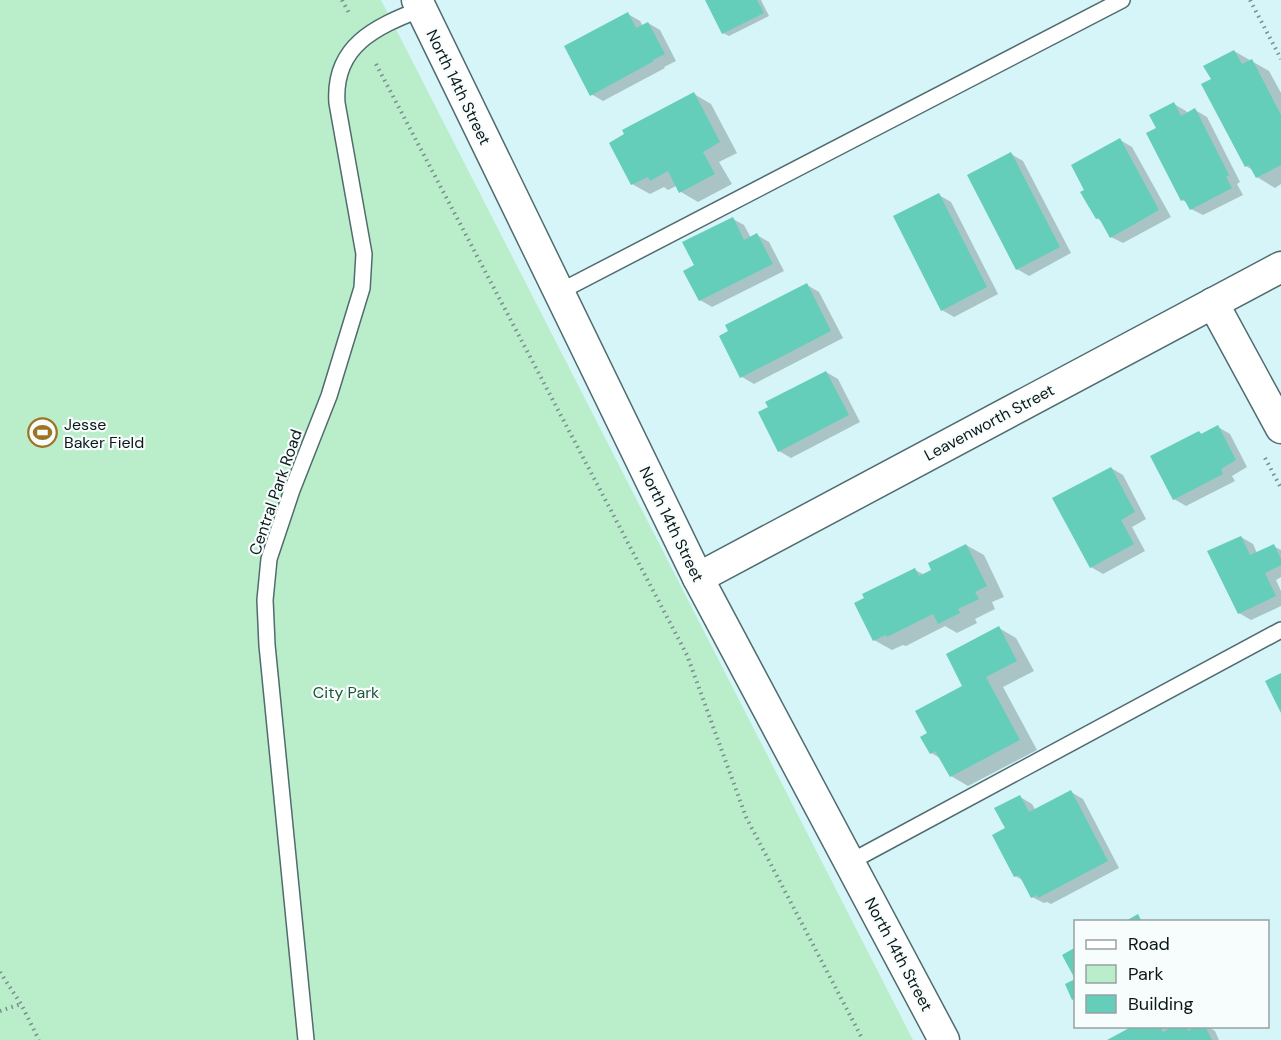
<svg xmlns="http://www.w3.org/2000/svg" width="1281" height="1040" font-family="'DM Sans',sans-serif">
	<style>
		.green { fill: #baedc9 }
		.shadow { fill: #0003 }
		.building { fill: #64ceba }
		.lines { fill: none; stroke-linecap: round; stroke-linejoin: round }
		.lane-casing { stroke: #506c6f; stroke-width: 18 }
		.street-casing { stroke: #506c6f; stroke-width: 33 }
		.path { stroke: #788e90; stroke-width: 4; stroke-dasharray: 1.5 4.5; stroke-linecap: butt }
		.lane { stroke: #fff; stroke-width: 15 }
		.street { stroke: #fff; stroke-width: 30 }
		.labels { text-anchor: middle; stroke-width: 4.5; stroke-linejoin: round; paint-order: stroke }
		.street-label { font-size: 16px; fill: #0c1718; stroke: #f7fdfd }
		.poi-label { font-size: 16px; fill: #0c1718; stroke: #f7fdfd; text-anchor: start }
		.park-label { font-size: 16px; fill: #1e5534; stroke: #f7fdfd }
	</style>
	<rect width="100%" height="100%" fill="#d5f5f8"/>
	<!-- green -->
	<path class="green" d="M0,0h381l532,1040h-913z"/>
	<!-- shadow -->
	<g class="shadow">
		<path d="M707,0h54l8,16 -40,20 -6,-3z"/>
		<path d="M628,14l12,7 3,5 5,-3 12,7 16,31 -12,6 1,1 -62,33 -12,-7z"/>
		<path d="M1234,51l35,20 12,22v91l-6,4 -18,-11 -3,-6 -8,-5 -33,-86z"/>
		<path d="M694,94l17,10 26,49 -18,9 13,22 -34,18 -17,-10 -5,-6 -8,4 -4,-3 -14,7 -18,-10z"/>
		<path d="M1174,104l12,7 2,3 7,-4 12,7 33,65 -3,2 6,11 -40,20 -12,-6 -3,-6 -6,-3 -24,-72z"/>
		<path d="M1120,140l12,7 39,70 -48,26 -12,-6 -9,-15 -5,-4 -11,-28z"/>
		<path d="M1011,154l12,7 48,92 -42,23 -12,-7z"/>
		<path d="M939,195l12,7 47,92 -44,23 -12,-7z"/>
		<path d="M733,219l11,6 7,13 6,-3 12,7 15,29 -72,36 -12,-7 -4,-34z"/>
		<path d="M807,285l12,7 24,46 -89,46 -12,-7z"/>
		<path d="M826,372l12,7 22,43 -69,36 -12,-7z"/>
		<path d="M1218,427l12,7 17,33 -15,9 3,5 -49,25 -12,-7 25,-67 4,3z"/>
		<path d="M1111,468l12,7 23,44 -14,8 13,24 -42,23 -12,-7z"/>
		<path d="M1241,537l12,7 4,9 16,-7 8,4v27l-5,3 5,11v15l-30,14 -12,-7z"/>
		<path d="M966,545l18,10 20,42 -12,5 3,7 -20,10 2,4 -20,10 -12,-7 -39,20 -3,-1 -11,5 -18,-10 41,-70 10,5z"/>
		<path d="M999,628l17,10 18,33 -31,16 34,63 -69,36 -17,-10 -9,-17 -11,-6 -2,-19 35,-47z"/>
		<path d="M1071,792l12,7 36,69 -68,36 -4,-2 -3,1 -12,-6 -8,-16 -9,-5 -8,-47 13,-32 12,7 4,7z"/>
		<path d="M1137,1026h31l2,4 7,-4h12l5,3 5,-3h8l8,5 4,9h-109z"/>
	</g>
	<!-- building -->
	<g class="building">
		<path d="M705,0h52l7,13 -42,21z"/>
		<path d="M628,12l8,16 12,-6 17,32 -12,6 1,1 -64,35 -26,-50z"/>
		<path d="M1234,50l8,14 10,-5 29,56v50l-25,13 -7,-13 -4,2 -44,-83 10,-5 -8,-13z"/>
		<path d="M694,92l26,50 -17,10 12,22 -36,19 -11,-22 -18,10 -2,-4 -17,8 -22,-42 15,-9 -2,-4z"/>
		<path d="M1174,102l7,14 14,-8 34,67 -3,2 6,11 -42,22 -6,-11 -3,2 -35,-68 10,-5 -7,-13z"/>
		<path d="M1120,138l39,72 -49,28 -11,-20 -3,1 -16,-27 4,-2 -13,-25z"/>
		<path d="M1011,152l49,95 -44,23 -49,-95z"/>
		<path d="M939,193l48,94 -46,24 -48,-95z"/>
		<path d="M733,217l11,23 13,-7 16,31 -74,37 -16,-30 11,-6 -12,-23z"/>
		<path d="M807,283l24,48 -91,47 -21,-42 9,-5 -3,-6z"/>
		<path d="M826,371l23,44 -71,37 -20,-40 10,-5 -3,-5z"/>
		<path d="M1218,425l18,35 -15,9 2,5 -50,26 -23,-44 49,-25 2,3z"/>
		<path d="M1111,467l24,45 -14,8 13,24 -44,24 -38,-70z"/>
		<path d="M1241,536l9,19 24,-11 7,15v6l-16,8 11,23 -38,18 -31,-63z"/>
		<path d="M966,544l21,42 -12,6 4,7 -21,10 2,4 -22,11 -5,-10 -46,23 -1,-2 -13,6 -19,-38 10,-5 -2,-4 53,-26 4,8 12,-6 -3,-7z"/>
		<path d="M999,626l18,35 -31,16 34,63 -70,37 -15,-26 -5,3 -10,-17 7,-4 -12,-22 47,-25 -16,-32z"/>
		<path d="M1281,673v40l-16,-32z"/>
		<path d="M1071,790l37,71 -70,37 -1,-3 -6,3 -12,-23 -5,2 -22,-42 13,-7 -11,-20 26,-13 9,17z"/>
		<path d="M1138,914l4,8h-18z"/>
		<path d="M1076,947v51l-4,2 -7,-16 10,-5 -13,-24z"/>
		<path d="M1133,1026h27l3,6 11,-6h12l2,5 8,-5h9l7,14h-105z"/>
	</g>
	<g class="lines">
		<defs>
			<g id="lane">
				<path d="M559,292l563,-292"/>
				<path d="M850,862l431,-232"/>
				<path d="M306,1040l-39,-395 -2,-45 4,-41 23,-69 37,-94 33,-108 2,-34 -27,-151c-4,-57 38,-76 84,-94"/>
			</g>
			<g id="street">
				<path d="M417,0l281,578 246,462"/>
				<path d="M1213,303l68,125"/>
				<path d="M698,578l583,-311"/>
			</g>
		</defs>
		<!-- lane casing -->
		<use href="#lane" class="lane-casing"/>
		<!-- street casing -->
		<use href="#street" class="street-casing"/>
		<!-- path -->
		<g class="path">
			<path d="M342,0l8,15"/>
			<path d="M1250,0l31,59"/>
			<path d="M376,64l311,591 59,162 117,223"/>
			<path d="M1265,458l16,30"/>
			<path d="M0,972l21,32 18,36"/>
			<path d="M0,1011l21,-7"/>
		</g>
		<!-- lane -->
		<use href="#lane" class="lane"/>
		<!-- street -->
		<use href="#street" class="street"/>
	</g>
	<!-- icons -->
	<defs>
		<symbol id="stadium-ring" viewBox="-11 -11 22 22"><circle r="9.5" fill="#f7fdfd" stroke="#9e7423" stroke-width="1.5"/><path d="M0-5a6.5 5 0 1 0 0 10a6.5 5 0 1 0 0-10ZM-3.5-1.8h7v3.6h-7Z" fill="#9e7423"/></symbol>
	</defs>
	<g fill-rule="evenodd">
		<use href="#stadium-ring" x="26" y="416" width="33" height="33"/>
	</g>
	<g class="labels">
		<!-- street labels -->
		<g class="street-label">
			<text transform="translate(459 87) rotate(64)" y="6">North 14th Street</text>
			<text transform="translate(989 422) rotate(-28)" y="6">Leavenworth Street</text>
			<text transform="translate(275 492) rotate(-71)" y="6">Central Park Road</text>
			<text transform="translate(672 524) rotate(64)" y="6">North 14th Street</text>
			<text transform="translate(899 954) rotate(62)" y="6">North 14th Street</text>
		</g>
		<!-- poi labels -->
		<g class="poi-label">
			<text x="64" y="430">Jesse<tspan x="64" dy="18">Baker Field</tspan></text>
		</g>
		<!-- park labels -->
		<g class="park-label">
			<text x="346" y="698">City Park</text>
		</g>
	</g>
	<!-- legend -->
	<rect x="1074" y="920" width="195" height="108" fill="#f7fdfd" stroke="#99a1a1" stroke-width="1.5"/>
	<rect x="1086" y="940" width="30" height="9" fill="#ffffff" stroke="#99a1a1" stroke-width="1.5"/>
	<text x="1128" y="950" font-size="18" fill="#0c1718">Road</text>
	<rect x="1086" y="965" width="30" height="18" fill="#baedc9" stroke="#99a1a1" stroke-width="1.5"/>
	<text x="1128" y="980" font-size="18" fill="#0c1718">Park</text>
	<rect x="1086" y="995" width="30" height="18" fill="#64ceba" stroke="#99a1a1" stroke-width="1.5"/>
	<text x="1128" y="1010" font-size="18" fill="#0c1718">Building</text>
</svg>
